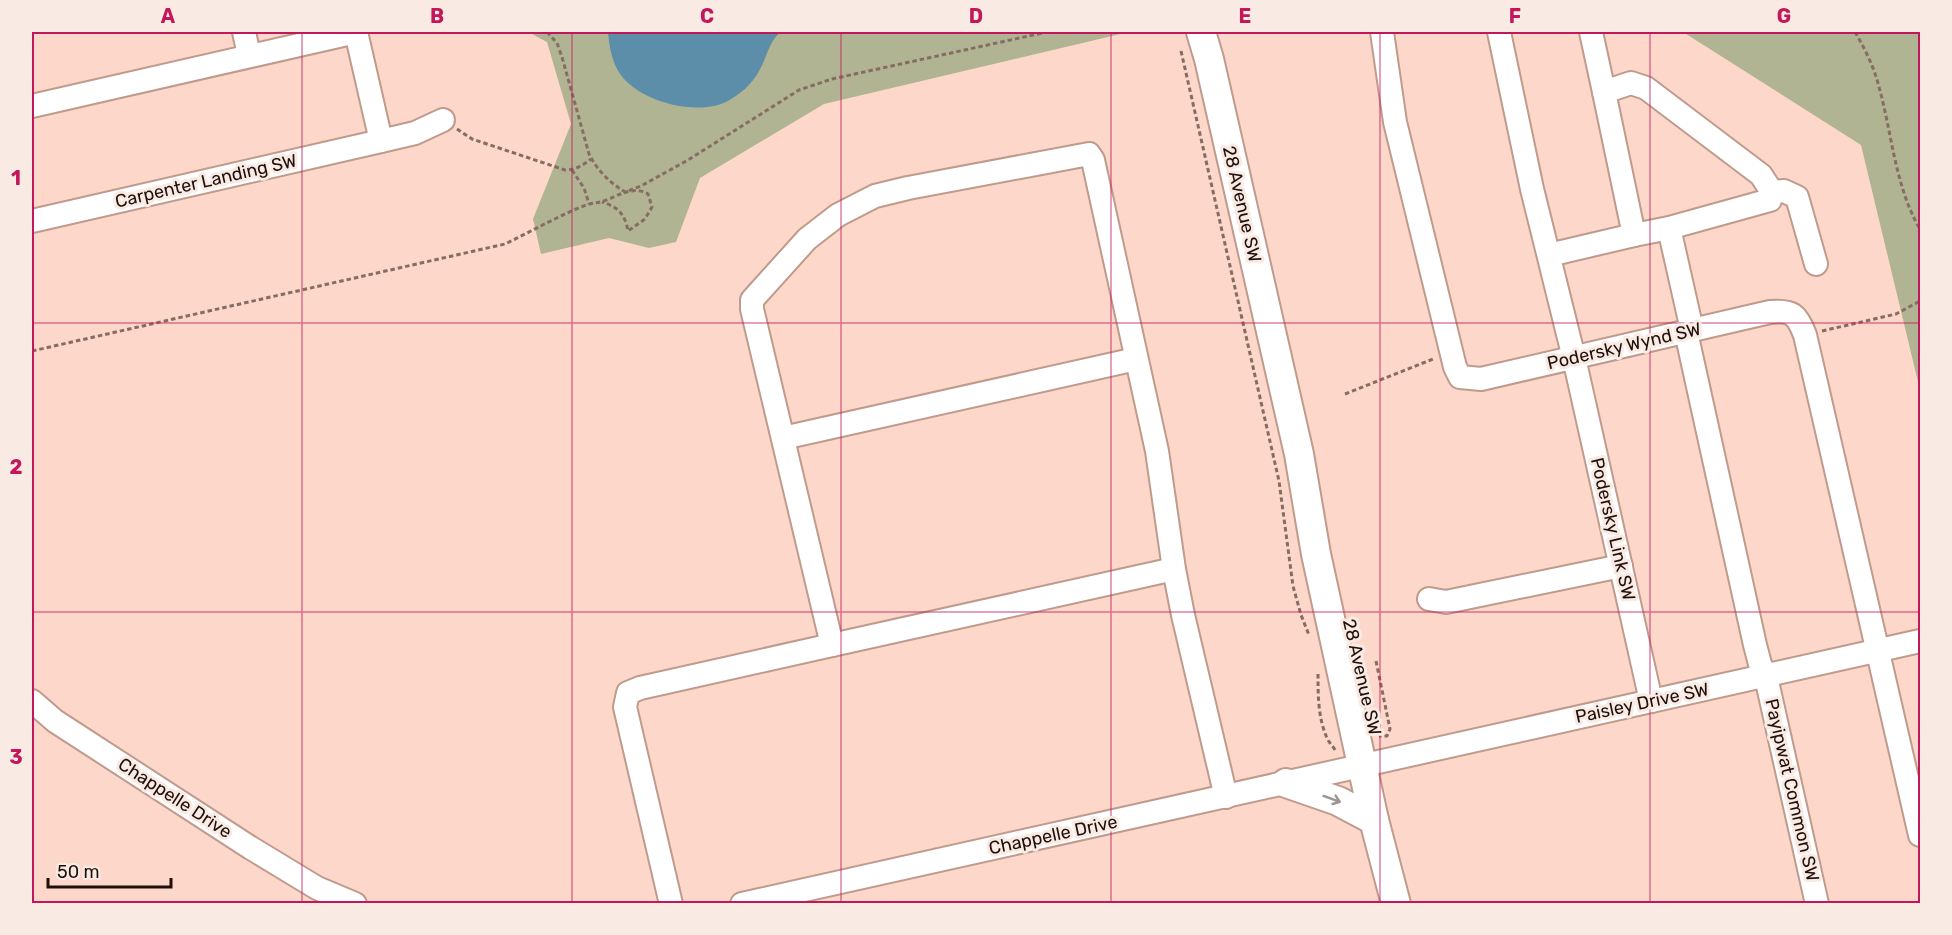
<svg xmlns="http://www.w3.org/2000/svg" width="1952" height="935" font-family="Rubik,sans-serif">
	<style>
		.green { fill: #b1b492 }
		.water { fill: #5c8eaa }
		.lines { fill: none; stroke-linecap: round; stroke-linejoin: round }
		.minor-casing { stroke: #be9b8d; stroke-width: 26 }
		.major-casing { stroke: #be9b8d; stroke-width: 32 }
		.path { stroke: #866d64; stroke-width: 3; stroke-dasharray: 4.5 3; stroke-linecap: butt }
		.minor { stroke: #fff; stroke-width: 22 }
		.major { stroke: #fff; stroke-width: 28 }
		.oneway { stroke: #9a9492 }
		.grid { fill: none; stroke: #c2185b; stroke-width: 1.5; stroke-opacity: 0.55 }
		.labels { text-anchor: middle; stroke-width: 6; stroke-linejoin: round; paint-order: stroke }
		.street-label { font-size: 18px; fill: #1e110c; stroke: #faeae4 }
		.neatline { fill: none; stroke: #c2185b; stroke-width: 2 }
		.grid-label { font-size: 20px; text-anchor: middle; font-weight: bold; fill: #c2185b }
	</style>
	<rect width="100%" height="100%" fill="#fdd7c9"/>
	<!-- green -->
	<g class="green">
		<path d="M528,32h601l-305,72 -124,74 -24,64 -27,6 -40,-10 -68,16 -8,-35 38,-95 -24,-82z"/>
		<path d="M1683,32h237v358l-59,-245z"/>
	</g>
	<!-- water -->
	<path class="water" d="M608,32h173c-12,8 -14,26 -22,39 -3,6 -9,13 -14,18 -5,4 -13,10 -19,13 -32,15 -95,-2 -110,-35 -5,-11 -7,-23 -8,-35z"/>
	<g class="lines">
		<defs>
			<g id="minor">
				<path d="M244,32l5,23"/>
				<path d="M1382,32l13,90 60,245 5,10 21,2 289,-67c22,-2 27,2 35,23l115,500"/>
				<path d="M1499,32l33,157 42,169 77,343"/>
				<path d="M1591,32l13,60"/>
				<path d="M32,106l324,-74 25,109 -349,80"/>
				<path d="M381,141l34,-8 28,-13"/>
				<path d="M1772,192l12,-1 13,6 19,67"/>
				<path d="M1669,228l-35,7 -30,-143 27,-9 15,5 115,87 11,17 -2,8 -101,28 23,102"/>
				<path d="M1549,255l85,-20"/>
				<path d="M1686,332l69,313 5,19 6,13 51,227"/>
				<path d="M783,438l353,-79"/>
				<path d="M1174,569l-342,76 -80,-336v-9l55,-61 31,-24 37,-19 33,-8 181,-34 4,6 64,291 17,118 9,46 43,182"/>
				<path d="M1429,599l17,3 175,-36"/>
				<path d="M32,701l23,20 196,127 66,40 38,16"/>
				<path d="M671,904l-46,-197 3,-14 12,-5 192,-43"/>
				<path d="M742,904l1178,-263"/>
			</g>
			<g id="major">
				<path d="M1201,32l8,27 90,395 17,100 58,266 22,84"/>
				<path d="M1286,783l52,18 36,19"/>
			</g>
		</defs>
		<!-- minor casing -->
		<use href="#minor" class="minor-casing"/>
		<!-- major casing -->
		<use href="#major" class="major-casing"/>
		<!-- path -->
		<g class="path">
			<path d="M547,32l10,11 5,14 27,97c8,16 20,28 36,38l16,-6 47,-26 111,-70 33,-11 215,-47"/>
			<path d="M1855,32c10,17 19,35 24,55 13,46 16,100 41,142"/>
			<path d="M1181,51l98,430 14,105 8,29 8,20"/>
			<path d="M457,129l15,10 93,31c11,0 18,-5 26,-11"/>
			<path d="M572,170l12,18 5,16"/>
			<path d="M1822,331l74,-17 24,-13"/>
			<path d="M32,351l473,-107c27,-13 53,-28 81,-39 6,-2 12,-2 18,-4 14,-5 29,-16 44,-7l4,13 -7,12 -17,12c-3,-17 -10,-24 -26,-29"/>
			<path d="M1345,394l88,-35"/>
			<path d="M1376,661l14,68 -3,7h-8"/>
			<path d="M1318,674c0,21 0,44 9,64 2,5 6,8 8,12"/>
		</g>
		<!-- minor -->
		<use href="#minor" class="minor"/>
		<!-- major -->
		<use href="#major" class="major"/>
	</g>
	<!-- one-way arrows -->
	<defs><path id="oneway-shaft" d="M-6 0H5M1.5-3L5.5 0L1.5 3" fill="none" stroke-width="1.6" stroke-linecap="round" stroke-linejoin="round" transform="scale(1.5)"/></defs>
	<use class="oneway" href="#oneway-shaft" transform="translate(1332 799) rotate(20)"/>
	<!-- grid -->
	<path class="grid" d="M302,32v872M572,32v872M841,32v872M1111,32v872M1380,32v872M1650,32v872M32,323h1888M32,612h1888"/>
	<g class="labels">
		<!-- street labels -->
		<g class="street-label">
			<text transform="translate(206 181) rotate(-13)" y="6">Carpenter Landing SW</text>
			<text transform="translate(1242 204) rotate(77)" y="6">28 Avenue SW</text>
			<text transform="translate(1624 346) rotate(-13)" y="6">Podersky Wynd SW</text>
			<text transform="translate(1613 529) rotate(77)" y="6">Podersky Link SW</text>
			<text transform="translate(1362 677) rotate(77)" y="6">28 Avenue SW</text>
			<text transform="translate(1642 703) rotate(-12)" y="6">Paisley Drive SW</text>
			<text transform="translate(1792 790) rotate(77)" y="6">Payipwat Common SW</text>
			<text transform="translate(175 798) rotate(33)" y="6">Chappelle Drive</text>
			<text transform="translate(1053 835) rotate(-12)" y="6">Chappelle Drive</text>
		</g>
	</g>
	<!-- border -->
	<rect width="1952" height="935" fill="none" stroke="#faeae4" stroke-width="66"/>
	<!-- scale -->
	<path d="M48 878v9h123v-9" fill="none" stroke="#1e110c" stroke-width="3"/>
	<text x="57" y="878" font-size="18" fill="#1e110c" stroke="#faeae4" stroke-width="4.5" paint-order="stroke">50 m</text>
	<rect x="33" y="33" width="1886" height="869" class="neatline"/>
	<g class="grid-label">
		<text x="168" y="23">A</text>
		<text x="437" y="23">B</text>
		<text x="707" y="23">C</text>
		<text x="976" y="23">D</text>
		<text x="1245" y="23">E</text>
		<text x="1515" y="23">F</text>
		<text x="1784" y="23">G</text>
		<text x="16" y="185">1</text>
		<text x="16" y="474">2</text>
		<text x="16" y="764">3</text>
	</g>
</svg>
